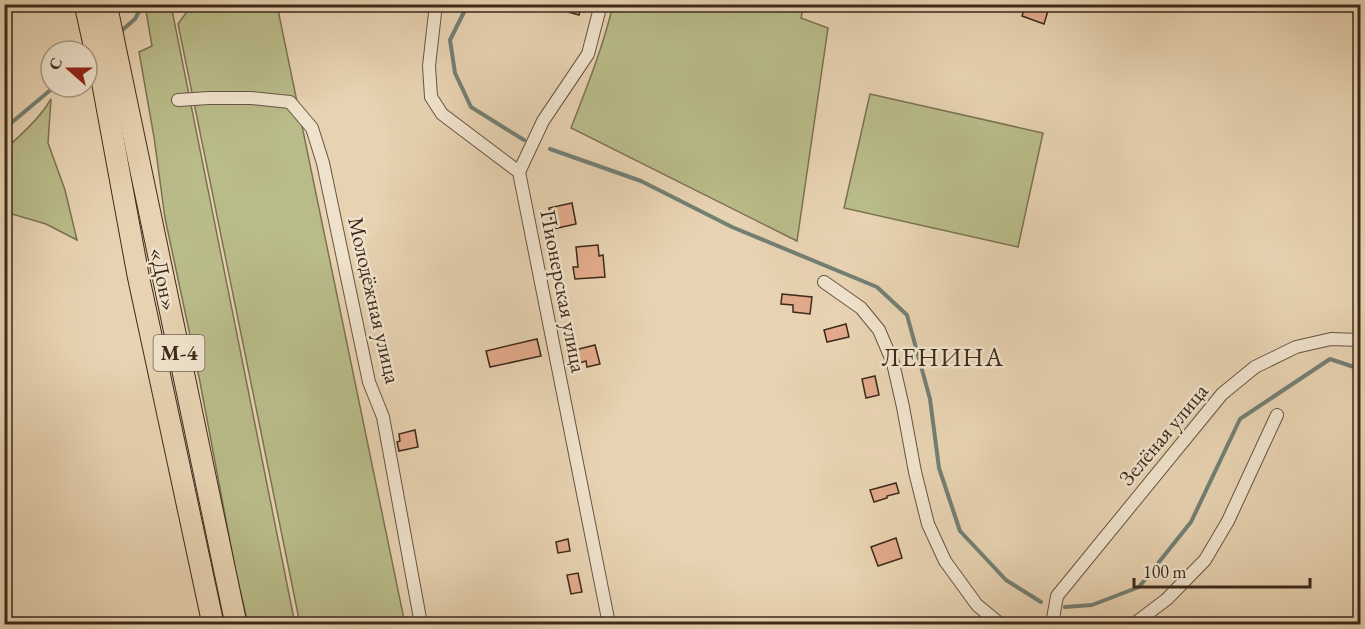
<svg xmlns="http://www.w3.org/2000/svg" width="1365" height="629" font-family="'EB Garamond',serif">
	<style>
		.green { fill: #b9bb89; stroke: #7b7252; stroke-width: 1.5 }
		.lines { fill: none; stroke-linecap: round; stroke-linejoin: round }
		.stream { stroke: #737f73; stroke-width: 4 }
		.building { fill: #e2aa8b; stroke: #3d2a1b; stroke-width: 1.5 }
		.minor-casing { stroke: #685440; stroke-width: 14 }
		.trunk-casing { stroke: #3d2a1b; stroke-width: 23 }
		.minor { stroke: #efe2cc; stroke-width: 12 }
		.trunk { stroke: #e7d2b1; stroke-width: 21 }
		.labels { text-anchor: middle; stroke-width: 5; stroke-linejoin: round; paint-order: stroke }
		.shield { fill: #efe2cc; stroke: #726150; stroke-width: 1.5 }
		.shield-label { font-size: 21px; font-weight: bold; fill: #3d2a1b }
		.street-label { font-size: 22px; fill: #3d2a1b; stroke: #efe2cc }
		.quarter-label { font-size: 26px; letter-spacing: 1.5px; fill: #3d2a1b; stroke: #efe2cc }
	</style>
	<rect width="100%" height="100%" fill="#e7d2b1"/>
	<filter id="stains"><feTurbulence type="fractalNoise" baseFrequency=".00333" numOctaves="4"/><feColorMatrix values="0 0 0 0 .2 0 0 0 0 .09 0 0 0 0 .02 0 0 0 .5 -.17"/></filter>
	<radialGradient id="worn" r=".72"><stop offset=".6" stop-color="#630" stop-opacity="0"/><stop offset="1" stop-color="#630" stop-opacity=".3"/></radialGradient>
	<!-- green -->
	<g class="green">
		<path d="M145,5h26l124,619h-47l-13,-56 -35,-186 -35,-164 -11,-81 -15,-85 13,-6z"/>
		<path d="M192,5h85l128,619h-105l-122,-600z"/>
		<path d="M613,5h191l-3,13 27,10 -31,213 -226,-113c16,-41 32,-81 42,-123z"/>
		<path d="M870,94l173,39 -25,114 -174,-39z"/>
		<path d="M51,99l-3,44 17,47 12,50 -31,-16 -41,-12v-63c16,-14 35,-31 46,-50z"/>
	</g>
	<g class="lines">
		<!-- stream -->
		<g class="stream">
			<path d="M468,4l-18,36 5,33 16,34 53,33"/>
			<path d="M120,32l15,-13 8,-15"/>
			<path d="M4,129l50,-42"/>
			<path d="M550,149l91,32 91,46 145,60 30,28 23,84 9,69 21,63 46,49 35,22"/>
			<path d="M1065,607l27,-2 47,-18 52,-65 49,-103 90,-60 30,10"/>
		</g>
	</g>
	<!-- building -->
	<g class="building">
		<path d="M552,4h30l-3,11 -28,-8z"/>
		<path d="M1026,4h24l-6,20 -22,-8z"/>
		<path d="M572,203l4,21 -23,5 -4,-21z"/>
		<path d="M598,245l1,11 4,-1 2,22 -30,2 -2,-12h5l-2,-20z"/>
		<path d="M782,294l30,3 -2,17 -17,-2v-7l-12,-1z"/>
		<path d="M846,324l3,13 -22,5 -3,-12z"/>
		<path d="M537,339l4,17 -51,11 -4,-16z"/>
		<path d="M595,345l5,19 -13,3 -1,-6 -7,2 -4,-13z"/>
		<path d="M875,376l4,19 -13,3 -4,-19z"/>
		<path d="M415,430l3,17 -19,4 -2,-9 3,-1 -1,-7z"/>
		<path d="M896,483l3,10 -12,3v2l-13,4 -4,-12z"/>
		<path d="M896,538l6,20 -24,8 -7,-19z"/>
		<path d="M568,539l2,12 -12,2 -2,-11z"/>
		<path d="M578,573l4,19 -11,2 -4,-19z"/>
	</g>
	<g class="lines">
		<defs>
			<g id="minor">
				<path d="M436,4l-7,62 2,31 11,17 77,58 90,452"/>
				<path d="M178,100l31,-2h42l39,4 22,26 11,35 46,219 14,35 38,207"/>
				<path d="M519,172l24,-51 45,-67 13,-50"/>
				<path d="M824,282l37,26 18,22 14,33 10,44 12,65 13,52 17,37 32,44 23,19"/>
				<path d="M1052,624l5,-28 165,-202 33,-27 41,-20 35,-8 29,1"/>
				<path d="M1134,624l33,-25 38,-39 23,-39 49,-106"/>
			</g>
			<g id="trunk">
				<path d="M85,4l18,81 35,190 75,349"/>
				<path d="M106,4l130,620"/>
			</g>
		</defs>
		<!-- minor casing -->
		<use href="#minor" class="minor-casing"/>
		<!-- trunk casing -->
		<use href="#trunk" class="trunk-casing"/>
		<!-- minor -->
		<use href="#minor" class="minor"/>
		<!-- trunk -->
		<use href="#trunk" class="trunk"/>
	</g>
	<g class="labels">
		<!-- shield labels -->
		<rect class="shield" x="153.5" y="335" width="51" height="36" rx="4.5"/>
		<g class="shield-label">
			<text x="179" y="360">М-4</text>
		</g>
		<!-- street labels -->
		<g class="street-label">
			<text transform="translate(164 279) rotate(78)" y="8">«Дон»</text>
			<text transform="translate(564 291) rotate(79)" y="8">Пионерская улица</text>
			<text transform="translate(375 300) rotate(77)" y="8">Молодёжная улица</text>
			<text transform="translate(1163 434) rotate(-50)" y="8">Зелёная улица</text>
		</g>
		<!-- quarter labels -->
		<g class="quarter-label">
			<text x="943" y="366">ЛЕНИНА</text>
		</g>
	</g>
	<!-- margin -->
	<rect width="1365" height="629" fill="none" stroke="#e7d2b1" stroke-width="24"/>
	<rect x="6" y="6" width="1353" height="617" fill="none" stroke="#3d2a1b" stroke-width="3"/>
	<rect x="12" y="12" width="1341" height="605" fill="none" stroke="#3d2a1b" stroke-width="1.5"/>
	<!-- north arrow -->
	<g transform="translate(69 69) rotate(291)"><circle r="28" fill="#efe2cc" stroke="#a89885" stroke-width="1.5"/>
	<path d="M0-4.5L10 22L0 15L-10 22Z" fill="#8f2418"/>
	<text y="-9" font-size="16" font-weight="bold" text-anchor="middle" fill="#3d2a1b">С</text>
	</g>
	<!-- scale -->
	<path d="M1134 578v9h176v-9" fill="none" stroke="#3d2a1b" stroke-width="3"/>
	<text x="1143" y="578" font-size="18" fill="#3d2a1b" stroke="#efe2cc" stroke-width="4.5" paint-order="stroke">100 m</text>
	<rect width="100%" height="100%" filter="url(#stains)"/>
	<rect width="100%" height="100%" fill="url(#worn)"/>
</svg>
